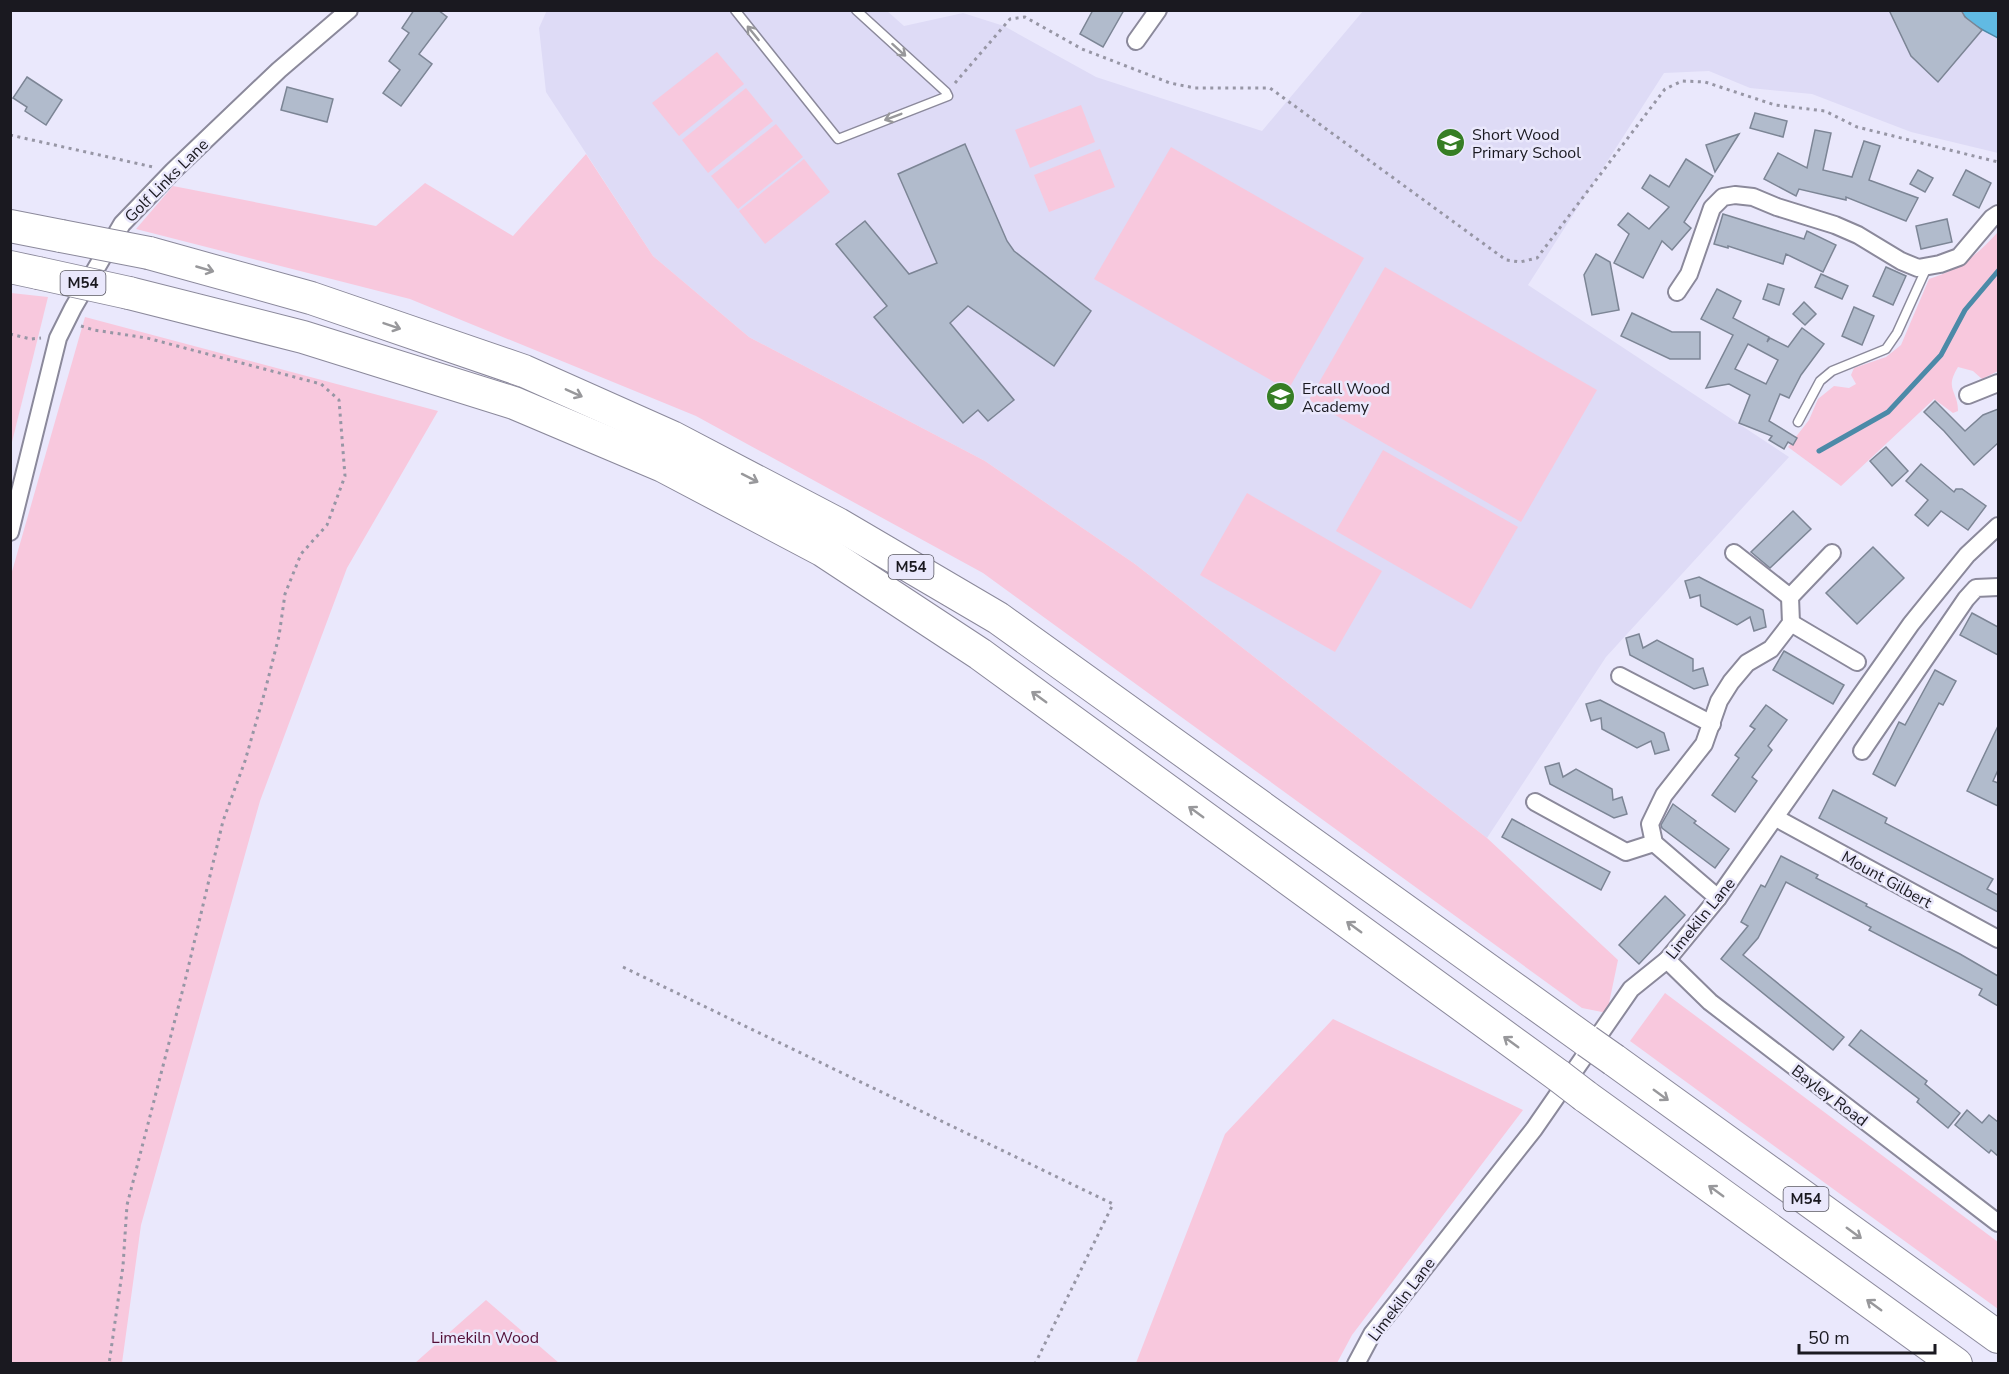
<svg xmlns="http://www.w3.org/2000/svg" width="2009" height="1374" font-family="'Nunito Sans',sans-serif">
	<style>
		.built { fill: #dedbf6 }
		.green { fill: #f8c8dd }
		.water { fill: #61bae3; stroke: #4c8aa8; stroke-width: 1.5 }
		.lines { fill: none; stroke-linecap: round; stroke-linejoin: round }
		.stream { stroke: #4c8aa8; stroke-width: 5 }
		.building { fill: #b1bbcc; stroke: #7c8595; stroke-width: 1.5; fill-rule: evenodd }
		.lane-casing { stroke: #8b899b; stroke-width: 11 }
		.street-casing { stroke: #8b899b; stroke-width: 20 }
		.highway-casing { stroke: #8b899b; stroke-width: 34 }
		.path { stroke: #9796a5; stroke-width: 3; stroke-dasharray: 3 4.5; stroke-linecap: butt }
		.lane { stroke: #fff; stroke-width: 8 }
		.street { stroke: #fff; stroke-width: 16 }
		.highway { stroke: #fff; stroke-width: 32 }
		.highway-bridge-casing { stroke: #8b899b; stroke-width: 34; stroke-linecap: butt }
		.highway-bridge { stroke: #fff; stroke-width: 32 }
		.oneway { stroke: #98989b }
		.labels { text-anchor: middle; stroke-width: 5; stroke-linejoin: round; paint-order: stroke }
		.shield { fill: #eae8fc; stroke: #585762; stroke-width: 1.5 }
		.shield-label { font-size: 15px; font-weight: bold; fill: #1a1920 }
		.poi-label { font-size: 16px; fill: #1a1920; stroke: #eae8fc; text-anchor: start }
		.street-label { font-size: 16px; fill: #1a1920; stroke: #eae8fc }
		.park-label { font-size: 16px; fill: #530f36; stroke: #eae8fc }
	</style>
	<rect width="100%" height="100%" fill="#eae8fc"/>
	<!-- built -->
	<path class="built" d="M547,10h339l18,16 59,-13 41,13 92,51 166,54 101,-120h635v142l-87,-21 -99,-38 -62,-6 -41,-17 -45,2 -136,212 261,172 -183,200 -119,181 -352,-274 -150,-103 -236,-124 -96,-81 -107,-164 -7,-64z"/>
	<!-- green -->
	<g class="green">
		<path d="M717,52l27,32 -65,52 -27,-33z"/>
		<path d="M746,88l27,33 -65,52 -26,-33z"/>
		<path d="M1081,105l14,37 -65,26 -15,-38z"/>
		<path d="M776,124l27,33 -65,52 -27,-33z"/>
		<path d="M1171,147l193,111 -76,132 -194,-111z"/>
		<path d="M1100,149l15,38 -66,25 -15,-37z"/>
		<path d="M586,154l67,102 96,81 236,124 150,103 352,274 131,122 -11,53 -25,-5 -599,-435 -287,-157 -286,-117 -274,-70 37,-43 203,40 49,-43 88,53z"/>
		<path d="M804,159l26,33 -65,52 -26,-33z"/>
		<path d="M1998,232v139l-16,8 -9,-8 -15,-4c-14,23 0,23 0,44l-5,2 -19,-14 -93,87 -53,-39 21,-27 9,-21 16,-13 15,2 7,-4 -5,-9 3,-7 32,-11 15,-12 28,-66c31,-10 48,-24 69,-47z"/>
		<path d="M1385,267l212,123 -76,132 -212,-122z"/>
		<path d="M11,293l37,4 -37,149 -1,-153z"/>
		<path d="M85,317l353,94 -91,157 -87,233 -119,424 -19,138h-111v-788z"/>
		<path d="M1383,450l135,77 -47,82 -135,-78z"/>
		<path d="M1247,493l135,78 -47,81 -135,-77z"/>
		<path d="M1665,993l333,249v67l-368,-268z"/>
		<path d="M1333,1019l190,91 -171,225 -15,28h-201l89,-229z"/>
		<path d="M486,1300l73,63h-144z"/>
	</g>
	<!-- water -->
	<path class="water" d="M1961,11h37v27c-13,-7 -30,-14 -37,-27z"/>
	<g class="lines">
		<!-- stream -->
		<path class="stream" d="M1819,451l69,-39 53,-57 24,-45 33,-39"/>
	</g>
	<!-- building -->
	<g class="building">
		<path d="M414,10h24l9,7 -28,37 13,10 -31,42 -18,-13 17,-23 -11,-9 20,-28 -7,-5z"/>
		<path d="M1093,10h31l-21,37 -23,-13z"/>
		<path d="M1889,10h72l4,7 17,13 -44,52 -27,-26z"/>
		<path d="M27,77l35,23 -16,25 -21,-14 2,-4 -14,-9z"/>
		<path d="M287,87l46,12 -6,23 -46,-12z"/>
		<path d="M1755,113l32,8 -4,16 -33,-9z"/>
		<path d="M1815,130l16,3 -8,37 29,7 12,-36 16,5 -11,34 49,18 -12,23 -60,-24v3l-47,-11 -3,7 -32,-17 14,-26 29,15z"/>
		<path d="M1739,134l-24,38 -9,-27z"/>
		<path d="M965,144l42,97 7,10 77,60 -37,55 -86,-60 -18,17 64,77 -26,21 -10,-11 -15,13 -89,-106 13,-11 -51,-62 29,-23 44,53 28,-11 -39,-89z"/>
		<path d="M1686,159l27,17 -29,46 7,6 -19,22 -10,-9 -19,37 -29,-15 15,-29 -11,-9 10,-12 21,16 20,-22 -27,-19 8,-13 19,12z"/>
		<path d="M1918,170l15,8 -8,14 -15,-8z"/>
		<path d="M1966,170l25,13 -12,25 -26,-13z"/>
		<path d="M1723,214l81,25 3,-8 29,14 -13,27 -37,-18 -3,10 -55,-18v2l-14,-4z"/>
		<path d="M1947,219l5,23 -31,7 -5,-23z"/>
		<path d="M1596,254l14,8 9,48 -27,5 -8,-40z"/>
		<path d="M1886,267l20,9 -13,29 -20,-9z"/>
		<path d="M1821,274l27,12 -6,13 -27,-12z"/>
		<path d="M1768,284l16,5 -5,16 -16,-6z"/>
		<path d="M1717,289l24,12 -8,17 36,19 -2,5 3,-4 18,9 14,-19 22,16 -23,31 -12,23 -9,-4 -11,27 28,17 -4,7 -5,-3 -4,7 -15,-9 3,-4 -33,-13 11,-28 -21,-11 -23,4 27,-53 -32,-16zM1748,344l30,16 -12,24 -31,-15z"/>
		<path d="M1804,302l12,12 -11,11 -12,-11z"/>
		<path d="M1854,307l20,9 -12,29 -20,-9z"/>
		<path d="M1632,313l40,19h28v27h-30l-49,-23z"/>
		<path d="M1935,401l30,30 18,-16 15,-6v34l-24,22 -30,-34 -20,-19z"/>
		<path d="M1886,447l22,24 -16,15 -22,-25z"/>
		<path d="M1921,464l33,28 2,-3h6l24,17 -18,24 -27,-19 -13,15 -13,-11 13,-15 -22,-19z"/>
		<path d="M1793,511l18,18 -41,39 -19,-16z"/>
		<path d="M1873,547l31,31 -47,46 -31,-31z"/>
		<path d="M1699,577l64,33 3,17 -12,4 -4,-14 -13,8 -36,-19 -1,-11 -10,3 -5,-17z"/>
		<path d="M1972,613l26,14v28l-38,-20z"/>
		<path d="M1639,634l4,14 14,-8 36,19v12l10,-3 5,17 -14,4 -64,-34 -4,-17z"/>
		<path d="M1784,651l60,34 -11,19 -60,-34z"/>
		<path d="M1935,670l21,11 -13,24 -4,-2 -44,83 -22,-12 26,-52 6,3z"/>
		<path d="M1600,700l64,33 5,17 -14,4 -4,-13 -14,7 -35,-19 -1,-11 -10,3 -5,-17z"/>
		<path d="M1766,705l21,15 -19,26 4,4 -20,27 5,4 -22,31 -23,-17 27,-37 -4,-3 20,-26 -5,-3z"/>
		<path d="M1998,726v44l-5,11 5,2v23l-31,-15z"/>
		<path d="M1559,763l4,14 13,-8 36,20 1,11 9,-3 5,17 -13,4 -64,-34 -5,-17z"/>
		<path d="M1833,790l54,28 -2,5 108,56 -6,10 11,6v17l-179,-94z"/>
		<path d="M1673,804l23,17 -2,2 35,26 -14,19 -53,-40 -1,-3z"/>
		<path d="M1512,819l98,53 -9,18 -99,-53z"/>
		<path d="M1781,856l37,19 -2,3 51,26 -1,2 94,48 38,22v30l-19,-11 3,-6 -113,-59 2,-3 -85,-45 -28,56 -15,17 101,82 -11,13 -112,-91 27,-33 -7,-4 20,-37 4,2z"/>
		<path d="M1665,896l20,19 -46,49 -20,-19z"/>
		<path d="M1861,1030l66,51 -2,3 35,29 -12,15 -31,-26 2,-3 -70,-54z"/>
		<path d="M1967,1110l15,13 7,-8 9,7v34l-7,-6 -2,3 -34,-28z"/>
	</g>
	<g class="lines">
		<defs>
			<g id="lane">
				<path d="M735,10l103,129 110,-43 -2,-4 -90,-82"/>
				<path d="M1798,422l22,-41 12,-10 54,-22 11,-16 30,-66"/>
			</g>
			<g id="street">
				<path d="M1136,41l22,-31"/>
				<path d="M1677,292l12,-18 23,-66 11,-11 12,-2 18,2 24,10 58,18 23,10 43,26 17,7 22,-4 19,-7 33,-39 6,-4"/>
				<path d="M1968,395l30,-12"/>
				<path d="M10,532l48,-194 15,-30 49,-84 51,-53 106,-101 70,-60"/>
				<path d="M1734,553l56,44"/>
				<path d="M1791,623l66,39"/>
				<path d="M1620,676l92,48"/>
				<path d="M1862,751l104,-152 10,-11 22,-1"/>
				<path d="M1535,802l91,50 28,-9"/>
				<path d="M1776,818l222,121"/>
				<path d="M1718,898l-64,-55 -4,-19 14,-29 40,-51 15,-43 12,-19 16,-19 24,-14 20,-26 -1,-26 42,-44"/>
				<path d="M1667,960l43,42 288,221"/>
				<path d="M1356,1364l16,-30 162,-205 97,-140 36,-29 51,-62 193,-274 56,-69 31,-29"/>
			</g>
			<g id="highway">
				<path d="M10,226l51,10"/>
				<path d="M149,253l162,45 213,73 148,66 166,87 160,94 589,423"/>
				<path d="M10,267l28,6"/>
				<path d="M129,293l174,44 211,66 149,63 159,84 158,104 579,422"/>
				<path d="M1614,1060l384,277"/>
				<path d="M1585,1096l371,268"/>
			</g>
		</defs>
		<!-- lane casing -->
		<use href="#lane" class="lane-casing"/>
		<!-- street casing -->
		<use href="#street" class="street-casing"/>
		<!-- highway casing -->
		<use href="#highway" class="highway-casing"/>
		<!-- path -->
		<g class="path">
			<path d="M955,83l55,-64 15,-2 57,32 88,34 25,5h75l236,172 14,2 17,-4 128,-169 17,-8 23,1 70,23 50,6 32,16 141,35"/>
			<path d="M10,135l143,32"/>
			<path d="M81,326l13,4 53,8 174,46 18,16 6,76 -18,49 -26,29 -16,40 -6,42 -14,55 -20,70 -22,60 -38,160 -58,224 -4,61 -14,98"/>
			<path d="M10,334l21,5 10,-1"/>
			<path d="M623,967l490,237 -78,160"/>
		</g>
		<!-- lane -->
		<use href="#lane" class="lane"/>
		<!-- street -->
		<use href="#street" class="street"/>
		<!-- highway -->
		<use href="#highway" class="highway"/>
		<defs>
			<g id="highway-bridge">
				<path d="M61,236l88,17"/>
				<path d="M38,273l91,20"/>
				<path d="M1587,1041l27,19"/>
				<path d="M1559,1076l26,20"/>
			</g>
		</defs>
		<!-- highway-bridge casing -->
		<use href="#highway-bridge" class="highway-bridge-casing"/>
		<!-- highway-bridge -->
		<use href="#highway-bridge" class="highway-bridge"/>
	</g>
	<!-- one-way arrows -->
	<defs><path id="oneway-shaft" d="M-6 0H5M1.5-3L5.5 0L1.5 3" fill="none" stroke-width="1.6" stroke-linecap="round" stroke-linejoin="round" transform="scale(1.5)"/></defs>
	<g class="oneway">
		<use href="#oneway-shaft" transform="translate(753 33) rotate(-129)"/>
		<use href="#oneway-shaft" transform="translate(899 50) rotate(42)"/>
		<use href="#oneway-shaft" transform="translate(893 117) rotate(159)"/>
		<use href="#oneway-shaft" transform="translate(205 269) rotate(16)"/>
		<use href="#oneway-shaft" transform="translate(392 326) rotate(19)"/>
		<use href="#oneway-shaft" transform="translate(574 393) rotate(24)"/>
		<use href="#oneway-shaft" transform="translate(750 478) rotate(27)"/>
		<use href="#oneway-shaft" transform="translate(1039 697) rotate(-144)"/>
		<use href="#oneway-shaft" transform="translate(1196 812) rotate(-144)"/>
		<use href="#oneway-shaft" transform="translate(1354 927) rotate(-144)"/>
		<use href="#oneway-shaft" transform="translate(1511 1042) rotate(-144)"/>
		<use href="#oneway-shaft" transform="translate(1661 1095) rotate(36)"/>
		<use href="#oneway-shaft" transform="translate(1716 1191) rotate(-144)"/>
		<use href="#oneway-shaft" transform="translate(1854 1233) rotate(36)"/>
		<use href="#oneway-shaft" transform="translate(1874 1305) rotate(-144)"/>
	</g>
	<!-- icons -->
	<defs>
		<symbol id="school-disc" viewBox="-11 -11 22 22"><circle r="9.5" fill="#367e24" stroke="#eae8fc"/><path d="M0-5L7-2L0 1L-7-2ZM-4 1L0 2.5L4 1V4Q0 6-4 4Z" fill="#fff"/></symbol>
	</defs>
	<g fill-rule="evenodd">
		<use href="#school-disc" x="1434" y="126" width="33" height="33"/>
		<use href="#school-disc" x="1264" y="380" width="33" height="33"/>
	</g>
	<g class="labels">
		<!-- shield labels -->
		<g class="shield">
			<rect x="60.5" y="271" width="45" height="24" rx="4.5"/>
			<rect x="888.5" y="555" width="45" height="24" rx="4.5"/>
			<rect x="1783.5" y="1187" width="45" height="24" rx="4.5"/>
		</g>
		<g class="shield-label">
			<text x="83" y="288">M54</text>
			<text x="911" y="572">M54</text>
			<text x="1806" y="1204">M54</text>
		</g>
		<!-- poi labels -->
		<g class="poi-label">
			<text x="1472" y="140">Short Wood<tspan x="1472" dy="18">Primary School</tspan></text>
			<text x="1302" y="394">Ercall Wood<tspan x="1302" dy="18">Academy</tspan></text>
		</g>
		<!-- street labels -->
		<g class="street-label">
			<text transform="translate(166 180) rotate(-45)" y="6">Golf Links Lane</text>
			<text transform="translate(1887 879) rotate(29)" y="6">Mount Gilbert</text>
			<text transform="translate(1700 918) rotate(-51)" y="6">Limekiln Lane</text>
			<text transform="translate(1830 1095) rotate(37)" y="6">Bayley Road</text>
			<text transform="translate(1401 1299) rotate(-53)" y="6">Limekiln Lane</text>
		</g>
		<!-- park labels -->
		<g class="park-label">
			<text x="485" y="1343">Limekiln Wood</text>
		</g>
	</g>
	<!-- border -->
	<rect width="2009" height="1374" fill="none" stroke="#1a1920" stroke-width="24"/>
	<!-- scale -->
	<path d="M1799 1344v9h136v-9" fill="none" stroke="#1a1920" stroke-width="3"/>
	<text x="1808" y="1344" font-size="18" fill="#1a1920" stroke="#eae8fc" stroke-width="4.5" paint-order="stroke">50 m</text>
</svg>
